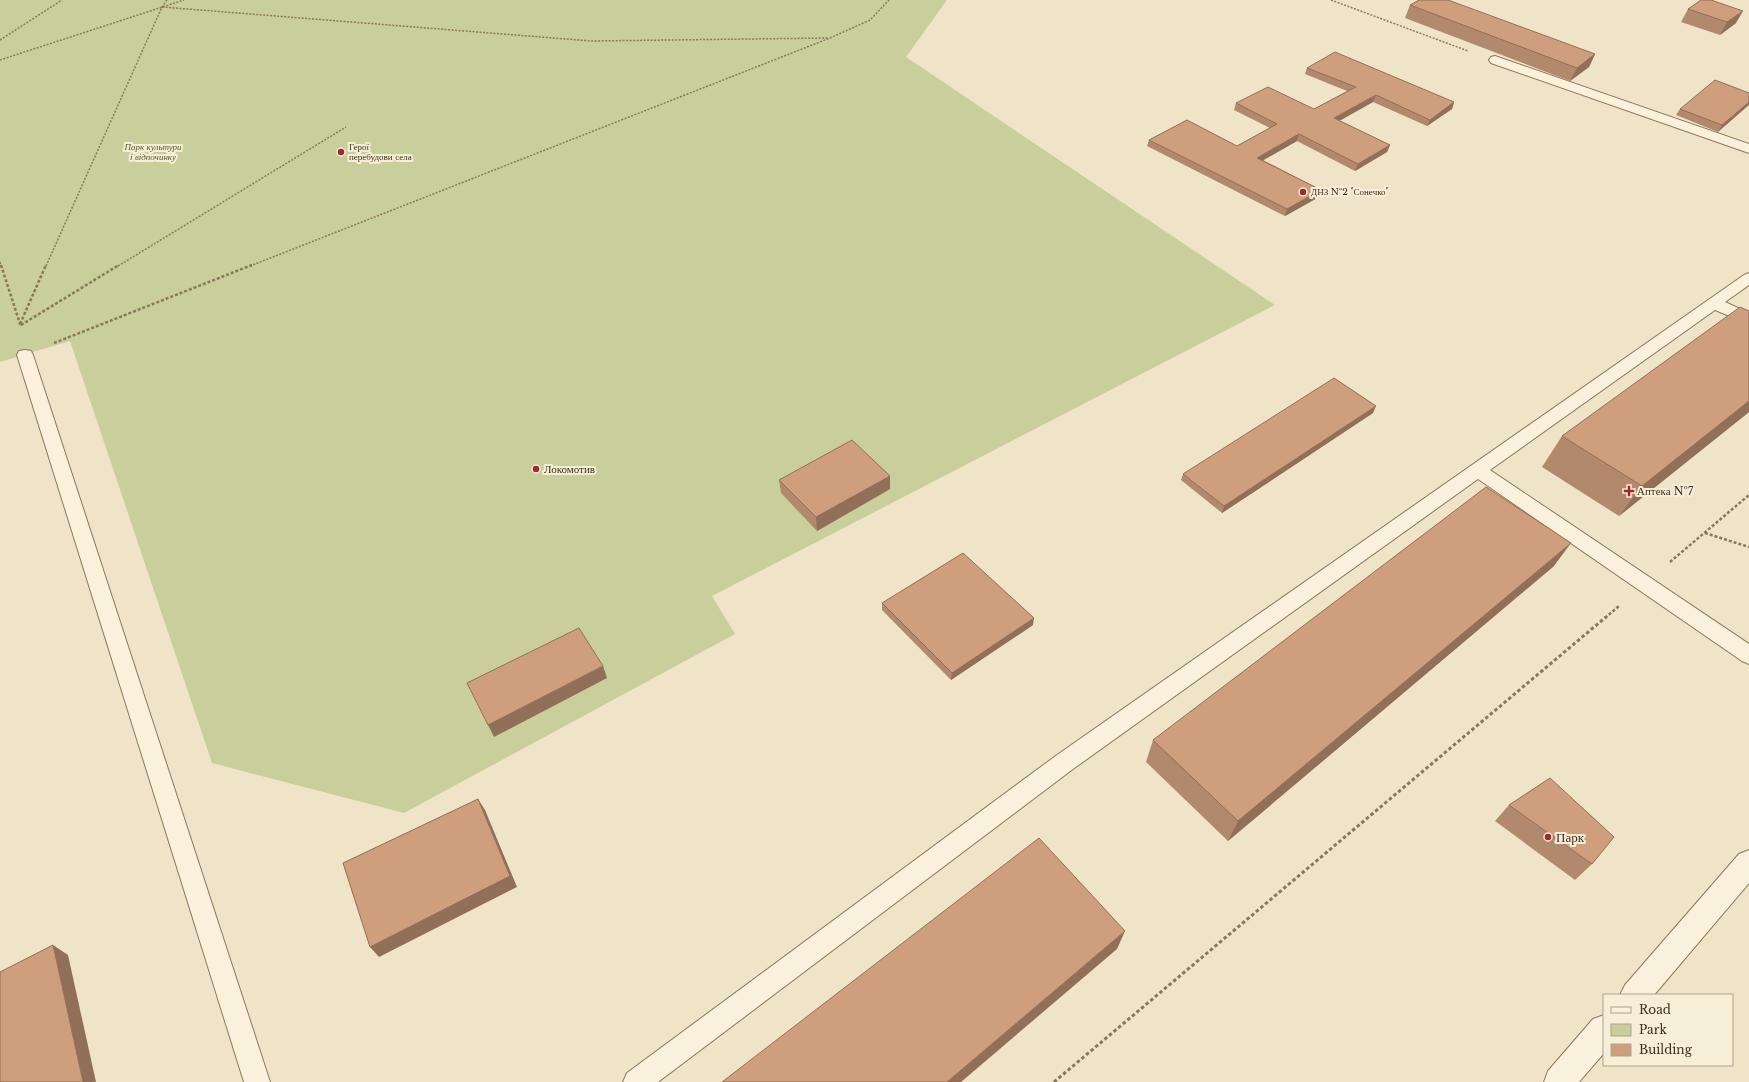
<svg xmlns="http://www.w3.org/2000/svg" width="1749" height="1082" font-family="'Libre Baskerville',serif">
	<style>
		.green { fill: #c9cf9b }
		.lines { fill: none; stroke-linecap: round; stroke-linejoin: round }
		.lane-casing { stroke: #8d765c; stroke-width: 2 }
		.street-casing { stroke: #8d765c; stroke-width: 2 }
		.path-far2 { stroke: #8d765c; stroke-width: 1.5; stroke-dasharray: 2 1.5; stroke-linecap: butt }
		.path-far1 { stroke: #8d765c; stroke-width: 2.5; stroke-dasharray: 3 2; stroke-linecap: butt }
		.path { stroke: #8d765c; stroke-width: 3; stroke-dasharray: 3.5 2.5; stroke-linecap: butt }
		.lane { fill: #faf1dc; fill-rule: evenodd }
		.street { fill: #faf1dc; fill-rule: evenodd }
		.wall { fill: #b2896c }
		.shaded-wall { fill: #916f58 }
		.building { fill: #cf9f7d; stroke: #916f58 }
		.poi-dot { fill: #9e2a2b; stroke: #f7eed8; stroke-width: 1.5 }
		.labels { text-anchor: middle; stroke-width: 4; stroke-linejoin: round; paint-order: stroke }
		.far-park-label { font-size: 9px; font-style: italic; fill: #4d5a26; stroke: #f7eed8 }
		.far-poi-label { font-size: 9px; fill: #3d2e20; stroke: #f7eed8; text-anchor: start }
		.poi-label { font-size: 11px; fill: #3d2e20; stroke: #f7eed8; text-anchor: start }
		.near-poi-label { font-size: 13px; fill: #3d2e20; stroke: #f7eed8; text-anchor: start }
	</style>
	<rect width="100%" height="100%" fill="#f0e4c8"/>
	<!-- green -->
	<path class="green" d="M0,0h947l-41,57 369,248 -563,291 23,38 -331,179 -192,-50 -142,-422 -70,21z"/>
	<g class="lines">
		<defs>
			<g id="lane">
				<path d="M1495,56l254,88v9l-258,-90 -2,-3 2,-3z"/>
				<path d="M1749,273v12l-24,17 24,11v11l-34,-14 -225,160 259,174v20l-7,-3 -264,-182 -405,290 -415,313h-35l4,-9 430,-318 687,-480z"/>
				<path d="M25,350l6,1 2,4 237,727h-26l-227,-727 2,-4z"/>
			</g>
			<g id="street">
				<path d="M1749,850v33l-95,112h-34l5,-10 114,-131z"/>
				<path d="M1604,1015v38l-25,29h-35l4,-11 45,-52z"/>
			</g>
		</defs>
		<!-- lane casing -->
		<use href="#lane" class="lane-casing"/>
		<!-- street casing -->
		<use href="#street" class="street-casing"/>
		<!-- path-far2 -->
		<g class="path-far2">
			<path d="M1331,0l137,51"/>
			<path d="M162,7l429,34 237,-3"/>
			<path d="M0,40l62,-40"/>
			<path d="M0,60l184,-60"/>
			<path d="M0,262l1,4"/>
			<path d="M46,266l116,-259 5,-7"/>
			<path d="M118,266l228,-139"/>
			<path d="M250,266l580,-228 40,-18 19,-20"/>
		</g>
		<!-- path-far1 -->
		<g class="path-far1">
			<path d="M1,265l20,62"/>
			<path d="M20,324l26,-59"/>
			<path d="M21,325l98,-60"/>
			<path d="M54,343l198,-78"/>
			<path d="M1705,533l44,14"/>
			<path d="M1670,562l79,-67"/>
			<path d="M1605,618l14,-12"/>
		</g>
		<!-- path -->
		<path class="path" d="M1054,1082l552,-465"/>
		<!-- lane -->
		<use href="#lane" class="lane"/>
		<!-- street -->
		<use href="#street" class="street"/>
	</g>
	<!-- wall -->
	<g class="wall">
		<path d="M1410,5l185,49 -6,13 -19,14 -165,-63z"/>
		<path d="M1688,9l48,14 -16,12 -39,-13z"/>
		<path d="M1307,68l147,34 -2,7 -25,17 -54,-24 -34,19 51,24 -3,7 -32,19 -58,-30 -34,19 58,30 -2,7 -34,19 -138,-70 2,-6 88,6 33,-18 -36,-18 2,-7 78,6 33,-18 -42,-17z"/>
		<path d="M1749,93l-31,39 -42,-17 4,-6z"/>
		<path d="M1749,311v101l-130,104 -77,-49 20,-31z"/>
		<path d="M1373,413l-151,100 -41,-33 2,-6z"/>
		<path d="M890,476v13l-73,42 -36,-38 -2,-13z"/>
		<path d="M1554,566l-326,275 -82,-79 7,-22z"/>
		<path d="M882,603l151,22 -82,55 -69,-70z"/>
		<path d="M1509,805l83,59 -17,16 -80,-59z"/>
	</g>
	<!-- shaded-wall -->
	<g class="shaded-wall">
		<path d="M1743,11l-7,12 -16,12 7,-13z"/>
		<path d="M1595,54l-6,13 -19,14 7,-13z"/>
		<path d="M1376,95l-3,7 -41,23 2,-7z"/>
		<path d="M1454,102l-2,7 -25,17 3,-6z"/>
		<path d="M1749,102v3l-31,27 4,-7z"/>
		<path d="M1299,134l-2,7 -42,24 2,-7z"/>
		<path d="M1390,145l-3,7 -32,19 3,-7z"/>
		<path d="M1321,190l-2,7 -34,19 2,-7z"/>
		<path d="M1749,401v11l-130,104 23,-30z"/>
		<path d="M1376,406l-3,7 -151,100 2,-7z"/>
		<path d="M890,476v13l-73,42 -1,-14z"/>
		<path d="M1571,543l-17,23 -326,275 10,-20z"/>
		<path d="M1034,618l-1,7 -82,55 1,-7z"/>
		<path d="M603,666l4,12 -113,59 -6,-12z"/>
		<path d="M478,799l7,11 32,77 -138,70 -9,-10z"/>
		<path d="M1125,931l-8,18 -156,133h-14z"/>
		<path d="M53,945l15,10 28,127h-13z"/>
	</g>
	<!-- building -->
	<g class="building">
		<path d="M1419,0h29l147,54 -18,14 -167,-63z"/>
		<path d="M1701,0h10l32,11 -16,11 -39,-13z"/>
		<path d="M1335,52l119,50 -24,18 -54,-25 -42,23 56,27 -32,19 -59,-30 -42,24 64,32 -34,19 -138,-69 38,-20 50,26 40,-22 -41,-21 32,-16 46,22 42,-22 -49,-19z"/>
		<path d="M1715,80l34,13v9l-27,23 -42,-16z"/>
		<path d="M1740,307l9,4v90l-107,85 -80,-50z"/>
		<path d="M1334,378l42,28 -152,100 -41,-32z"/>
		<path d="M852,440l38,36 -74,41 -37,-37z"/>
		<path d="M1486,487l85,56 -333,278 -85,-81z"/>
		<path d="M963,553l71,65 -82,55 -70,-70z"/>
		<path d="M579,628l24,38 -115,59 -21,-42z"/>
		<path d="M1550,778l64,59 -22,27 -83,-59z"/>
		<path d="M478,799l32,77 -140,71 -27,-84z"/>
		<path d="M1039,838l86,93 -178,151h-225z"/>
		<path d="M53,945l30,137h-83v-110z"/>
	</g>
	<!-- markers -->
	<g class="poi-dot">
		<circle cx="341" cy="152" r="4"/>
		<circle cx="1303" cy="192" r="4"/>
		<circle cx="536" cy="469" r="4"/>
		<path d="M1627 485h4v4h4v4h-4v4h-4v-4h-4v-4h4z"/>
		<circle cx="1548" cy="837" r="4"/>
	</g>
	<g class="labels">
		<!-- far-park labels -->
		<g class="far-park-label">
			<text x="153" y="150">Парк культури<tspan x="153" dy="10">і відпочинку</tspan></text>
		</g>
		<!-- far-poi labels -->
		<g class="far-poi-label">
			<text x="349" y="150">Герої<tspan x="349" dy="10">перебудови села</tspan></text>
			<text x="1311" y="195">ДНЗ №2 "Сонечко"</text>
		</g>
		<!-- poi labels -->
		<g class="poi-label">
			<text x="544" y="473">Локомотив</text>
			<text x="1637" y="495">Аптека №7</text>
		</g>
		<!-- near-poi labels -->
		<g class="near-poi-label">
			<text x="1556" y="842">Парк</text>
		</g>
	</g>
	<!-- legend -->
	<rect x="1603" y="994" width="130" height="72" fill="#f7eed8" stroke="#ada18e"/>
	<rect x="1611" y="1007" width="20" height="6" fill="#faf1dc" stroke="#ada18e"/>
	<text x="1639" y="1014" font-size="12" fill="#3d2e20">Road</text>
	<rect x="1611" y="1024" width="20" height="12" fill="#c9cf9b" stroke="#ada18e"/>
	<text x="1639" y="1034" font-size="12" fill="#3d2e20">Park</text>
	<rect x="1611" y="1044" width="20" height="12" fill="#cf9f7d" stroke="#ada18e"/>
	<text x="1639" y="1054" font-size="12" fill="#3d2e20">Building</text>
</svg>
